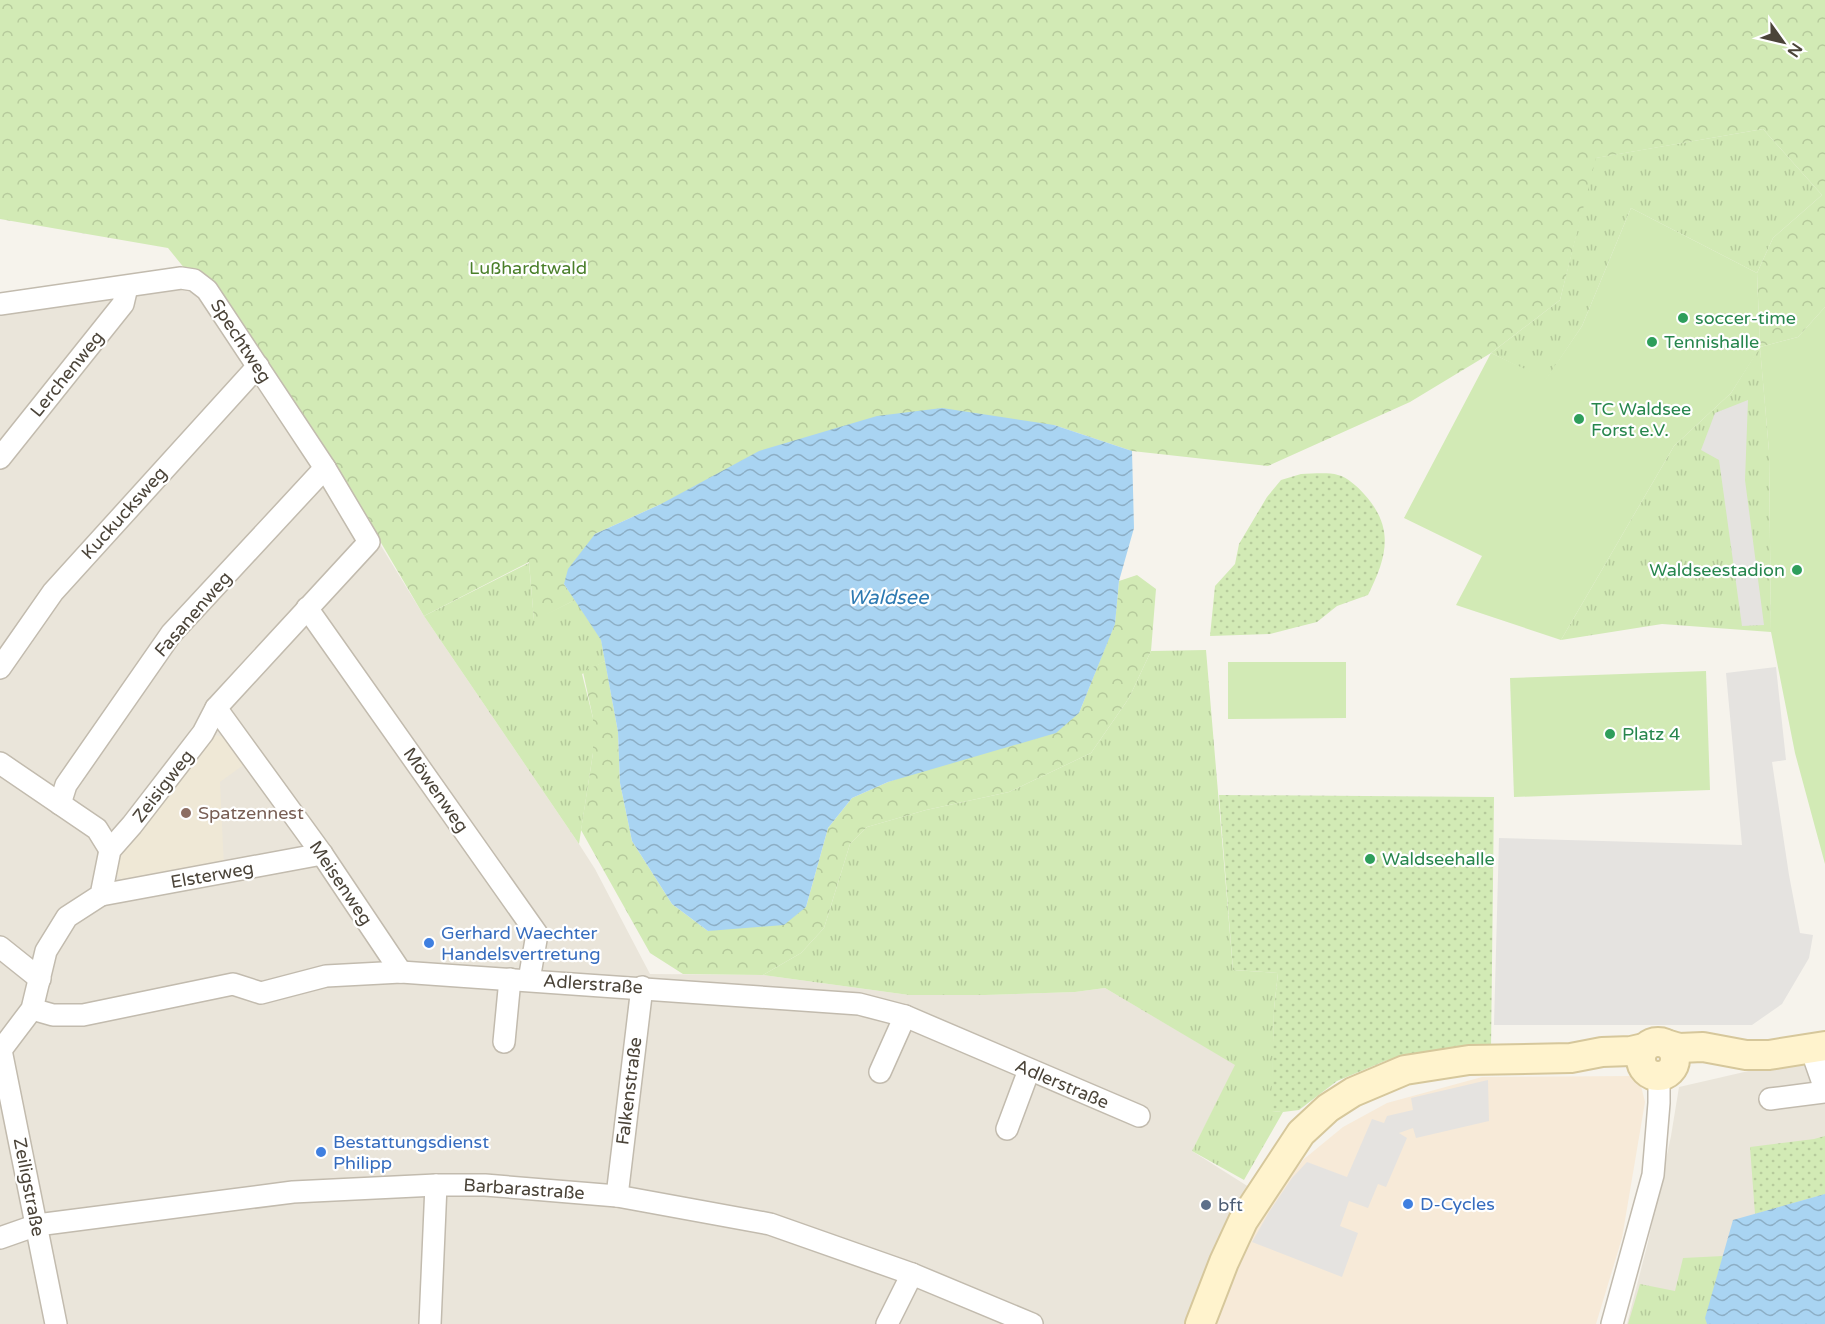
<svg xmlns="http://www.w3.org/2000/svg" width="1825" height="1324" font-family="'Varela Round',sans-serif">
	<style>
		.residential { fill: #eae5da }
		.commercial { fill: #f7ead8 }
		.education { fill: #efe8d6 }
		.grass { fill: url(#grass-tufts) }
		.forest { fill: url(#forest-crowns) }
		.park { fill: url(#park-dots) }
		.pitch { fill: #d2eab5 }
		.parking { fill: #e5e3e0 }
		.water { fill: url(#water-waves) }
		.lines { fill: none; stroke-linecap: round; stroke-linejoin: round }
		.street-casing { stroke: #c2bbae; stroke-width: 24 }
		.secondary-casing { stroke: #d6c79b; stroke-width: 32 }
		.street { stroke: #fff; stroke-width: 21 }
		.secondary { stroke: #fff3cd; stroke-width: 28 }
		.leisure-dot { fill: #2e9e5b; stroke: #fff; stroke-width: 2 }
		.education-dot { fill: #8d6e63; stroke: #fff; stroke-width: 2 }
		.shop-dot { fill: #3f7fe0; stroke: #fff; stroke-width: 2 }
		.service-dot { fill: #5c6f8a; stroke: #fff; stroke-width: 2 }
		.labels { text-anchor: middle; stroke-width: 4.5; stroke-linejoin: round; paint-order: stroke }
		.park-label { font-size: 18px; fill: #4a7f2a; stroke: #fff }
		.leisure-label { font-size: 18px; fill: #27864d; stroke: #fff; text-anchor: start }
		.street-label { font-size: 18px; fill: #4b4439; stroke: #fff }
		.education-label { font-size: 18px; fill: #785e54; stroke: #fff; text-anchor: start }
		.shop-label { font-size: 18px; fill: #366cbe; stroke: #fff; text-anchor: start }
		.service-label { font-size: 18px; fill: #4e5e75; stroke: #fff; text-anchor: start }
		.water-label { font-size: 20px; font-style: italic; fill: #2e7ab2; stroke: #fff }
	</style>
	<defs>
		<pattern id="grass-tufts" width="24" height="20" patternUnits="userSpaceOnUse" patternTransform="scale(1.5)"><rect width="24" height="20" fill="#d2eab5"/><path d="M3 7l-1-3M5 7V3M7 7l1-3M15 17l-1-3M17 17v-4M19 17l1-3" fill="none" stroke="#b6ca9c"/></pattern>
		<pattern id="forest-crowns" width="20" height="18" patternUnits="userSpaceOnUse" patternTransform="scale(1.5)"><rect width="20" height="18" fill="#d2eab5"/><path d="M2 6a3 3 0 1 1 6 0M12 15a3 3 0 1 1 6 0" fill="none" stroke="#b6ca9c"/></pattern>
		<pattern id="park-dots" width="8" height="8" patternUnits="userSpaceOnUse" patternTransform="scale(1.5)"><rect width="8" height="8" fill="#d2eab5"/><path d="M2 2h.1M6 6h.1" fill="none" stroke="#b6ca9c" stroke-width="1.8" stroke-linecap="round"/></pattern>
		<pattern id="water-waves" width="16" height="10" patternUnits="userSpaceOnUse" patternTransform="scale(1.5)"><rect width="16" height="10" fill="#a9d4f2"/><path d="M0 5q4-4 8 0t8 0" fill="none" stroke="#8caec5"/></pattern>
	</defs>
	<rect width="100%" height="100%" fill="#f6f3ec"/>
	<!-- residential -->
	<g class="residential">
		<path d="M184,272l191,264 49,80 155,228 16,25 55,105 113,1 146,20h76l90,-3 30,-4 131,77 -44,86 68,43 -60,130h-1200v-1029z"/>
		<path d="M1825,1059v265h-198l21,-82 23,-106 8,-49 87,-20z"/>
	</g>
	<!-- commercial -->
	<path class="commercial" d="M1631,1076l10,10 4,16 -23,136 -26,86h-380l33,-88 29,-45 26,-32 39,-32 44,-24 95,-26z"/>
	<!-- education -->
	<path class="education" d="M213,735l15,2 21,24 -29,21 4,86 -99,16 -12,-14 1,-9z"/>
	<!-- grass -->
	<g class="grass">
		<path d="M1763,129l59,66 -49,43 -16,35 -126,-65 -49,118 -36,54 -55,-27 69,-53 35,-142z"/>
		<path d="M1760,347l9,104 2,181 -109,-8 -101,16 113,-194 57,-53z"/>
		<path d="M529,563l5,57 41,-20 26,39 4,22 -23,13 11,44v35l-14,91 -155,-228z"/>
		<path d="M1206,650l27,320 45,3 -4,36 -2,102 11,1 -39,68 -52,-29 43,-86 -130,-77 -30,4 -90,3h-76l-146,-20 38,-22 23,-25 26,-84 17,-17 59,-17 83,-18 82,-39 38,-55 22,-47z"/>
		<path d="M1723,1256l-17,62 1,6h-79l12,-40 35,7 8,-33z"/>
	</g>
	<!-- forest -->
	<g class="forest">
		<path d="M0,0h1825v307l-27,30 -38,10 -3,-74 16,-35 49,-43 -59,-66 -167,29 -36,142 -69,53 -81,49 -142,64 -136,-15 -78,-26 -393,79 -66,30 -31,50 11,16 -41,21 -5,-59 -105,54 -91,-155 -115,-175 -33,-17 -17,-21 -168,-29z"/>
		<path d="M1137,575l19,14 -5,62 -22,47 -38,55 -82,39 -83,18 -59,17 -17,17 -26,84 -23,25 -38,22 -80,-1 -33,-21 -69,-123 12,-77v-35l-10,-46 22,-11 13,71 2,51 12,58 40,63 36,27 98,-24 22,-79 24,-30 36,-16 191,-69 36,-90 4,-42z"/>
	</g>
	<!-- park -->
	<g class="park">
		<path d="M1301,474c11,0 26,-2 37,1 9,2 20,12 26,19 31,34 23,63 4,101l-31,11 -20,16 -20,5 -27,7 -60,2 5,-50 20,-22 4,-20 28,-47 14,-17z"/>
		<path d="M1219,795l275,2 -3,252 -62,5 -44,7 -48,20 -38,29 -16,2 -12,-1 3,-102 4,-36 -45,-3z"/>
		<path d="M1825,1136v58l-70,20 -5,-67 64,-8z"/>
	</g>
	<!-- pitch -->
	<g class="pitch">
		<path d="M1631,208l126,65 3,74 38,-10 27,-30v557l-30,-111 -24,-121 -2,-181 -9,-103 -29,45 -57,53 -113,194 -105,-35 26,-49 -78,-38 87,-165 55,26 36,-53z"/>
		<path d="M1228,662h118v56l-118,1z"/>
		<path d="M1706,671l4,119 -196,7 -4,-119z"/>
	</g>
	<!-- parking -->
	<g class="parking">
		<path d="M1748,400l-3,80 19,145 -22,1 -23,-166 -18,-10 14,-37z"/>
		<path d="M1776,667l10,93 -14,2 17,113 11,58 13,2 -4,23 -27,46 -30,21h-258l5,-187 243,7 -16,-172z"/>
		<path d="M1488,1080l1,41 -73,17 -3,-10 -14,5 8,5 -21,49 -8,-3 -10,24 -19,-7 -9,25 18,7 -16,44 -90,-35 17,-30 23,-34 15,-16 40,15 25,-58 12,4 3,-7 26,-6 -2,-12z"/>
	</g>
	<!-- water -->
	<g class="water">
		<path d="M942,408l112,17 78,26 2,77 -15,53 -4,43 -36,89 -23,20 -168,49 -36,16 -24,30 -22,79 -22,18 -76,6 -36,-27 -40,-63 -12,-58 -2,-51 -17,-92 -37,-56 4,-15 27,-35 66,-30 98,-53 118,-35z"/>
		<path d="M1825,1194v130h-118l-2,-6 28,-98z"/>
	</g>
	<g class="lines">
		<defs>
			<g id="street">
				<path d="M0,304l181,-26 13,2 13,10 118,178 44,74 -153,166 -13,25 -71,92 -22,25 -9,45 -34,22 -21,34 -14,58 -31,41"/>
				<path d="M0,458l123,-154 4,-17"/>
				<path d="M307,608l230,326 -8,46"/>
				<path d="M0,668l53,-76 205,-226"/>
				<path d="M216,708l106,146 79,118"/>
				<path d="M0,763l97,66 13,21"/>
				<path d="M60,804l6,-19 105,-151 154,-166"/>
				<path d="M101,895l221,-41"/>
				<path d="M0,947l40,32"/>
				<path d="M32,1009l21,6h30l150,-31 28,9 65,-17 75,-4 458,32 46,12 234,100"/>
				<path d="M504,1042l6,-63"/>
				<path d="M1811,1049l14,40"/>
				<path d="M1,1050l55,274"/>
				<path d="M880,1072l25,-56"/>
				<path d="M1770,1099l55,-7"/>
				<path d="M1007,1129l22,-59"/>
				<path d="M617,1196l25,-209"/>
				<path d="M0,1238l37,-13 256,-33 143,-7h49l132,11 153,28 142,50 120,50"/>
				<path d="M430,1324l6,-139"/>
				<path d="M887,1324l25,-50"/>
				<path d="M1612,1324l41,-149 6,-72v-27"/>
			</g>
			<g id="secondary">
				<circle cx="1658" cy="1059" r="17"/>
				<path d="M1669,1045l10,3 24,-1 43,8h23l56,-9"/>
				<path d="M1200,1324l24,-62 19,-41 58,-88 27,-25 25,-16 52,-22 64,-10 102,-2 31,-6 29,-1 13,-3"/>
			</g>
		</defs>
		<!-- street casing -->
		<use href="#street" class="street-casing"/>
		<!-- secondary casing -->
		<use href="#secondary" class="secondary-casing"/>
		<!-- street -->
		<use href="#street" class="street"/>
		<!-- secondary -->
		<use href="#secondary" class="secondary"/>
	</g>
	<!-- markers -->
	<g class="leisure-dot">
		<circle cx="1683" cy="318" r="6"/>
		<circle cx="1652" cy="342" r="6"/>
		<circle cx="1579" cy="419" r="6"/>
		<circle cx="1797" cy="570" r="6"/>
		<circle cx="1610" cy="734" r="6"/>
		<circle cx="1370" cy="859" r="6"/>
	</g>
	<circle class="education-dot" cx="186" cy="813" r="6"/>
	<g class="shop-dot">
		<circle cx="429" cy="943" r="6"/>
		<circle cx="321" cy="1152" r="6"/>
		<circle cx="1408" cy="1204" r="6"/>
	</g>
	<circle class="service-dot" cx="1206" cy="1205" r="6"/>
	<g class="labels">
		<!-- park labels -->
		<g class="park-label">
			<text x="528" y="274">Lußhardtwald</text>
		</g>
		<!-- leisure labels -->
		<g class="leisure-label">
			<text x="1695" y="324">soccer-time</text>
			<text x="1664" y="348">Tennishalle</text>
			<text x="1591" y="415">TC Waldsee<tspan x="1591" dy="21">Forst e.V.</tspan></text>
			<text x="1785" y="576" text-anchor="end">Waldseestadion</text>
			<text x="1622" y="740">Platz 4</text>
			<text x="1382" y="865">Waldseehalle</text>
		</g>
		<!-- street labels -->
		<g class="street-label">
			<text transform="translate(241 341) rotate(57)" y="6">Spechtweg</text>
			<text transform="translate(67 374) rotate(-51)" y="6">Lerchenweg</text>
			<text transform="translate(124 513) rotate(-48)" y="6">Kuckucksweg</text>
			<text transform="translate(193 614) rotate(-49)" y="6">Fasanenweg</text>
			<text transform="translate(163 786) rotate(-52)" y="6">Zeisigweg</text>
			<text transform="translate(436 790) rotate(55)" y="6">Möwenweg</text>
			<text transform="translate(212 875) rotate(-10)" y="6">Elsterweg</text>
			<text transform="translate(341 883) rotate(56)" y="6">Meisenweg</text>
			<text transform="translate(593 984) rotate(4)" y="6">Adlerstraße</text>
			<text transform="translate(1062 1084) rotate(23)" y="6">Adlerstraße</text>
			<text transform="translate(629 1091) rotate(-83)" y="6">Falkenstraße</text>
			<text transform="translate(29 1187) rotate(79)" y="6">Zeiligstraße</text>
			<text transform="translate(524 1189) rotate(4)" y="6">Barbarastraße</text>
		</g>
		<!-- education labels -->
		<g class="education-label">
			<text x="198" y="819">Spatzennest</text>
		</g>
		<!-- shop labels -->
		<g class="shop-label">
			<text x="441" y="939">Gerhard Waechter<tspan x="441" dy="21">Handelsvertretung</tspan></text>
			<text x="333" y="1148">Bestattungsdienst<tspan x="333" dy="21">Philipp</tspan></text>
			<text x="1420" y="1210">D-Cycles</text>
		</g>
		<!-- service labels -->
		<g class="service-label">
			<text x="1218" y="1211">bft</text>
		</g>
		<!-- water labels -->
		<g class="water-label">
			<text x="888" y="604">Waldsee</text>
		</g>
	</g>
	<!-- north arrow -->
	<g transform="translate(1783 42) rotate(124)" stroke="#ffffff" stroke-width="4.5" paint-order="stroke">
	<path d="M0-4.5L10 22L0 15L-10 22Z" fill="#4b4439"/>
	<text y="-9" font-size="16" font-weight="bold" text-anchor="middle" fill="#4b4439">N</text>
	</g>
</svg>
